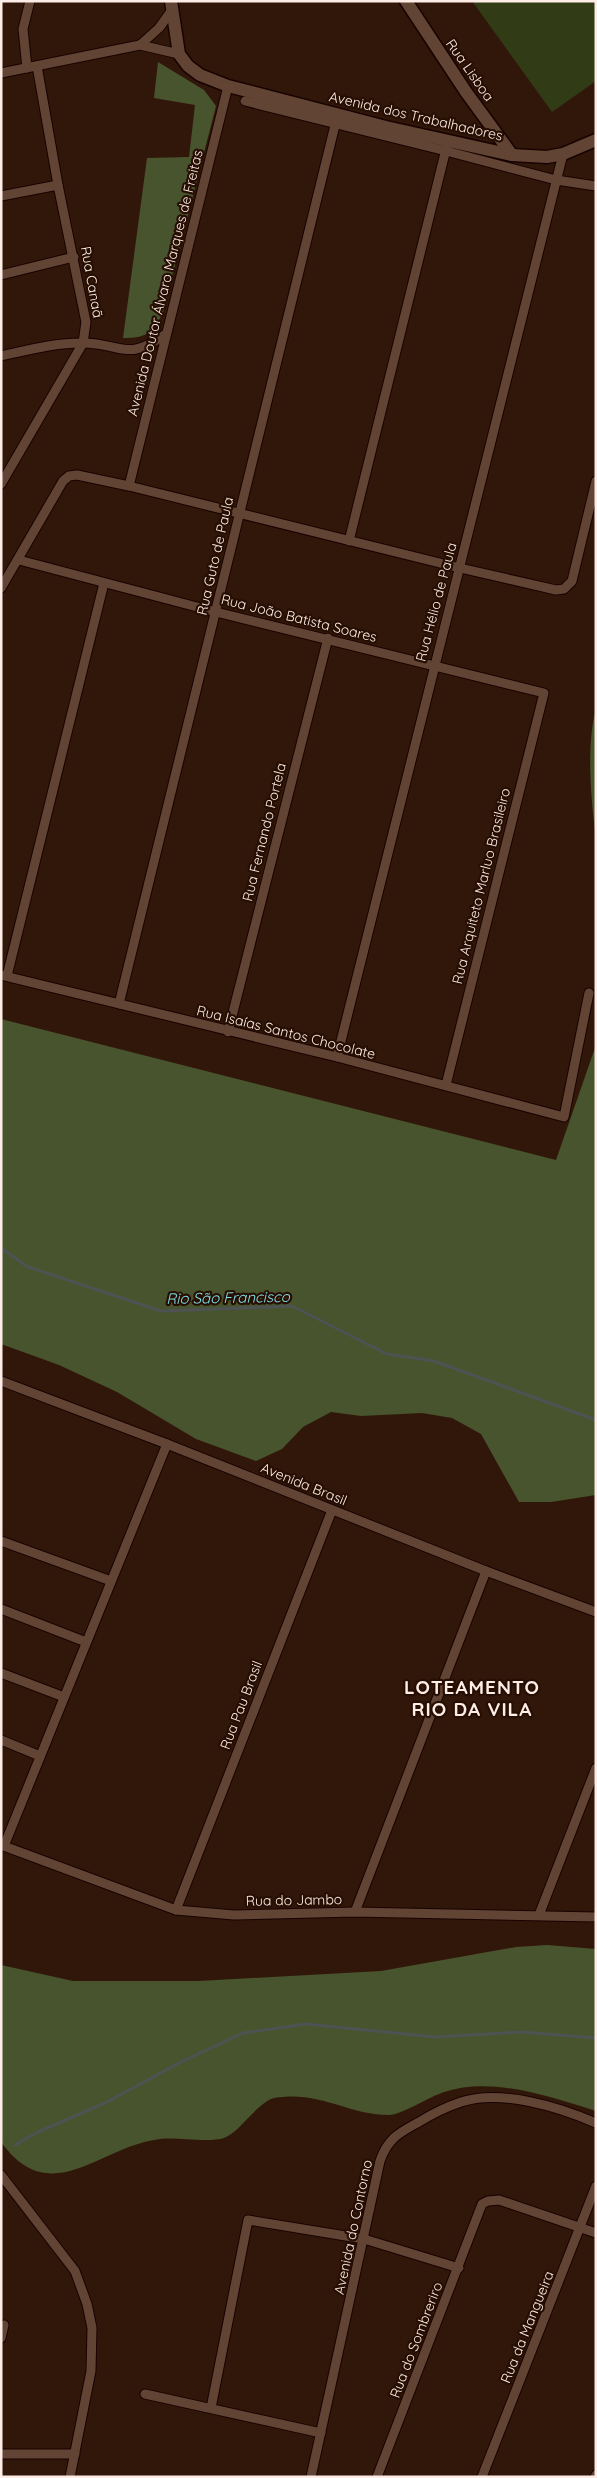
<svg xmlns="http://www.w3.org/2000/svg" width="597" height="2478" font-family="Quicksand,sans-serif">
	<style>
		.green { fill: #313c16 }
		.forest { fill: #48542d }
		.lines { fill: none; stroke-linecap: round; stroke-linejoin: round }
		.stream { stroke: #4d5352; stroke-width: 3 }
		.street-casing { stroke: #180300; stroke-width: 11 }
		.secondary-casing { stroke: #180300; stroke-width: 15 }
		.street { stroke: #624435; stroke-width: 9 }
		.secondary { stroke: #624435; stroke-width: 12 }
		.labels { text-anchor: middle; stroke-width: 4.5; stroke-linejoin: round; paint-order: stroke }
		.street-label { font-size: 14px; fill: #fdede6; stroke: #270e03 }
		.water-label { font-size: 15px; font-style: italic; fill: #81e0e8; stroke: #270e03 }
		.district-label { font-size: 19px; font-weight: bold; letter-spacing: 1px; fill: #fdede6; stroke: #270e03 }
	</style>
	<rect width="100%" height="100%" fill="#31170a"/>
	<!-- green -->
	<path class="green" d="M472,1h124v80l-44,31z"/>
	<!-- forest -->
	<g class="forest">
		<path d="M158,62l46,28 12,16 -53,206c-10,21 -16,26 -40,26l24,-180 42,-1 6,-52 -41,-7z"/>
		<path d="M596,709v129c-5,-36 -10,-94 0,-129z"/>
		<path d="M1,1019l555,141 40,-115v450l-45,7h-32l-38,-68 -29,-16 -30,-5 -61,3 -30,-4 -28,15 -21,22 -26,12 -60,-22 -79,-47 -58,-27 -58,-21z"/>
		<path d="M547,1945l49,4v162c-45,-14 -104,-35 -152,-19 -13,4 -43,23 -55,23 -41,0 -69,-25 -115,-17 -15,3 -35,35 -50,40 -15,5 -47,-1 -64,1 -61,7 -109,72 -159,3v-177l72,16h126l182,-10 135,-24z"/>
	</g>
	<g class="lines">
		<!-- stream -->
		<g class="stream">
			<path d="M1,1248l27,19 133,44 131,-5 95,48 47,7 162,59"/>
			<path d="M15,2145l23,-13 69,-30 72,-39 64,-30 63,-9 129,13 87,-5 74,6"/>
		</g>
		<defs>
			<g id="street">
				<path d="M140,45l19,-17 13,-18"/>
				<path d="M27,68l-4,-39 7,-28"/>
				<path d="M1,73l139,-28 39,9"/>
				<path d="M245,101l201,50 110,29 40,6"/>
				<path d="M1,196l57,-11"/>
				<path d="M1,275l73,-18"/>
				<path d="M1,356c27,-6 53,-13 81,-13 41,0 43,20 84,-9"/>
				<path d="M1,484l82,-141 3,-21 -28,-137 -21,-119"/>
				<path d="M129,486l99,-400"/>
				<path d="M349,541l99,-400"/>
				<path d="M19,560l197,52 328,81 -98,392"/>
				<path d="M1,588l62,-107 6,-5 8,-1 52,11 331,82 96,22 8,-1 8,-8 24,-100"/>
				<path d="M1,975l336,82 227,60 25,-124"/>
				<path d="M7,976l97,-393"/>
				<path d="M119,1004l219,-891"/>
				<path d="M228,1032l100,-394"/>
				<path d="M337,1057l226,-903"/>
				<path d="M1,1381l166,63 319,127 110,41"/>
				<path d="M1,1541l110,40"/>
				<path d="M1,1609l85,33"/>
				<path d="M1,1673l63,24"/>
				<path d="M1,1740l39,16"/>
				<path d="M1,1845l175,65 58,5 121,-3 241,5"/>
				<path d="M4,1846l163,-402"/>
				<path d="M176,1910l156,-400"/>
				<path d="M355,1912l131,-341"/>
				<path d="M539,1915l57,-147"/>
				<path d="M1,2175l74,96 12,33 5,24 -1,43 -21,106"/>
				<path d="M1,2338l3,-13"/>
				<path d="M145,2394l176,39"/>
				<path d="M211,2408l37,-188 116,19 95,29"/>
				<path d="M1,2454h74"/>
				<path d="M311,2477l69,-316c8,-23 19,-28 39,-39 13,-8 27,-15 42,-20 40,-13 98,5 135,21"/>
				<path d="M377,2477l105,-273 6,-3 11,-1 97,33"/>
				<path d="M482,2477l114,-291"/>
				<path d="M595,2477l1,-2"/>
			</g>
			<g id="secondary">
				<path d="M171,1l8,53 9,12 12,9 28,11 158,41 126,28 35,2 16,-3 33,-14"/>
				<path d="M406,1l60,91 46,63"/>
			</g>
		</defs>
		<!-- street casing -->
		<use href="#street" class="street-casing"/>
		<!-- secondary casing -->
		<use href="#secondary" class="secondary-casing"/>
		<!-- street -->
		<use href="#street" class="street"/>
		<!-- secondary -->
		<use href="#secondary" class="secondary"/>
	</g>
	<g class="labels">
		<!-- street labels -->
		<g class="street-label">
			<text transform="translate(470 70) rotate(55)" y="5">Rua Lisboa</text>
			<text transform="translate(416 116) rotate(13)" y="5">Avenida dos Trabalhadores</text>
			<text transform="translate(92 282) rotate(80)" y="5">Rua Canaã</text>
			<text transform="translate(165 283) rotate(-76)" y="5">Avenida Doutor Álvaro Marques de Freitas</text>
			<text transform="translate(215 556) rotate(-77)" y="5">Rua Guto de Paula</text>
			<text transform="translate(436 602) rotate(-75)" y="5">Rua Hélio de Paula</text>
			<text transform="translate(299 618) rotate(14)" y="5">Rua João Batista Soares</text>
			<text transform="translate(264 832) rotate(-76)" y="5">Rua Fernando Portela</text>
			<text transform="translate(481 886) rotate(-76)" y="5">Rua Arquiteto Marluo Brasileiro</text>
			<text transform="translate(286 1032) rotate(14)" y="5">Rua Isaías Santos Chocolate</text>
			<text transform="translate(304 1484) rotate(22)" y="5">Avenida Brasil</text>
			<text transform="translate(241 1705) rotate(-69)" y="5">Rua Pau Brasil</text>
			<text transform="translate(294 1900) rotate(-1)" y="5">Rua do Jambo</text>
			<text transform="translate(353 2227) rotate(-78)" y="5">Avenida do Contorno</text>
			<text transform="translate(527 2327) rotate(-68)" y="5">Rua da Mangueira</text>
			<text transform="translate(416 2340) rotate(-69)" y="5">Rua do Sombreriro</text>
		</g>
		<!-- water labels -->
		<g class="water-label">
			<text transform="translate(228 1298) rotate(-1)" y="5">Rio São Francisco</text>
		</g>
		<!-- district labels -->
		<g class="district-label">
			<text x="472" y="1694">LOTEAMENTO<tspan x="472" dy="22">RIO DA VILA</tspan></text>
		</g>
	</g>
	<!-- border -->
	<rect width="597" height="2478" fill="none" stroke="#fdede6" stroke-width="5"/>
</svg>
